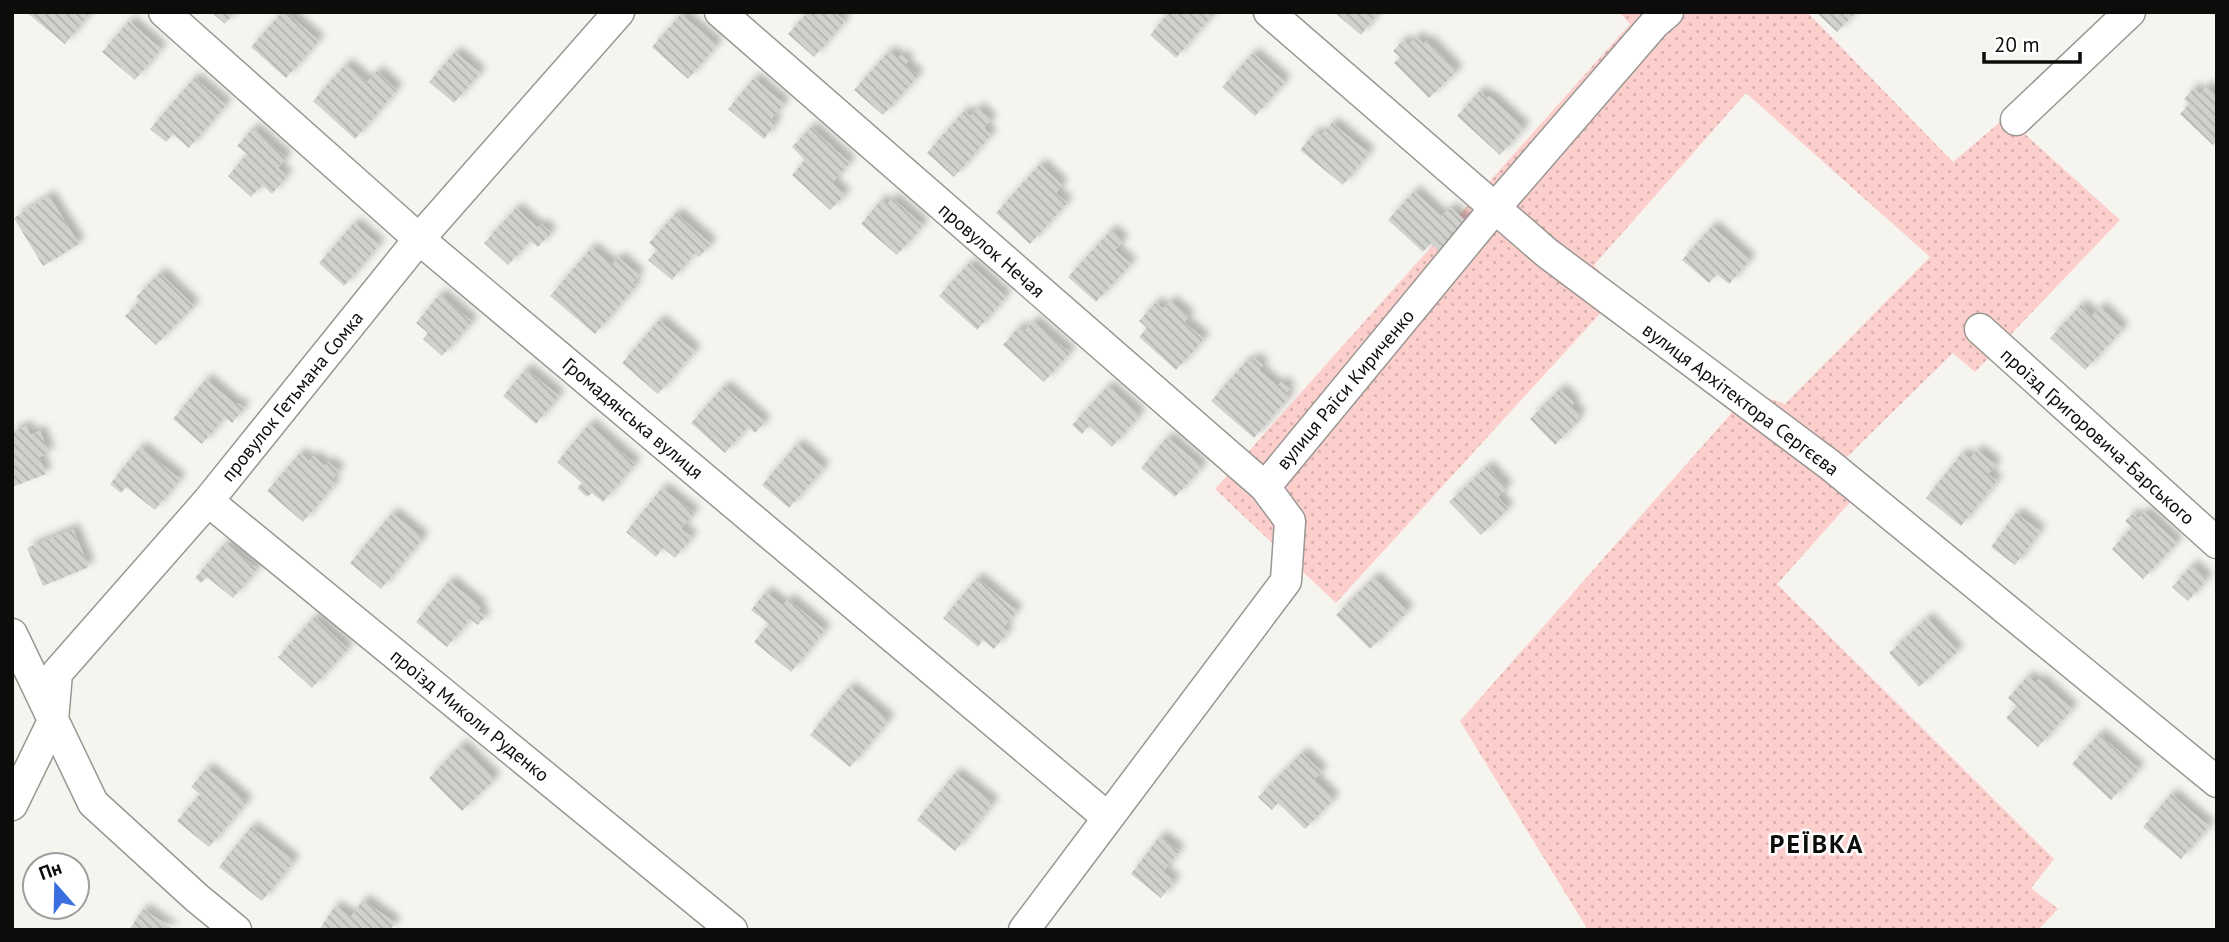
<svg xmlns="http://www.w3.org/2000/svg" width="2229" height="942" font-family="'PT Sans',sans-serif">
	<style>
		.grass { fill: url(#grass-dots) }
		.building { fill: url(#building-back-hatch); filter: url(#shadow) }
		.lines { fill: none; stroke-linecap: round; stroke-linejoin: round }
		.street-casing { stroke: #999792; stroke-width: 33 }
		.street { stroke: #fff; stroke-width: 30 }
		.labels { text-anchor: middle; stroke-width: 5; stroke-linejoin: round; paint-order: stroke }
		.street-label { font-size: 19px; fill: #0c0c0a; stroke: #fff }
		.district-label { font-size: 26px; font-weight: bold; letter-spacing: 2px; fill: #0c0c0a; stroke: #fff }
	</style>
	<defs>
		<pattern id="grass-dots" width="8" height="8" patternUnits="userSpaceOnUse" patternTransform="scale(1.75)"><rect width="8" height="8" fill="#fdcfcc"/><path d="M2 2h.1M6 6h.1" fill="none" stroke="#d8b1ae" stroke-width="1.8" stroke-linecap="round"/></pattern>
		<pattern id="building-back-hatch" width="6" height="6" patternUnits="userSpaceOnUse" patternTransform="scale(1.75)"><rect width="6" height="6" fill="#d0d2cd"/><path d="M-1 5l2 2M0 0l6 6M5-1l2 2" fill="none" stroke="#b1b3af"/></pattern>
		<filter id="shadow"><feDropShadow dx="6" dy="-6" stdDeviation="3.5" flood-color="#0004"/></filter>
	</defs>
	<rect width="100%" height="100%" fill="#f6f4ef"/>
	<!-- grass -->
	<path class="grass" d="M1619,12h188l146,150 53,-45 114,103 -145,152 -22,-19 -107,105 24,22 -93,104 277,275 -23,29 27,21 -20,21h-450l-128,-209 290,-329 35,12 145,-147 -184,-164 -152,172 24,29 -282,309 -121,-114 415,-465z"/>
	<!-- building -->
	<g class="building">
		<path d="M26,12h65l-26,32z"/>
		<path d="M211,12h24l-10,12z"/>
		<path d="M282,12h4l33,29 -33,37 -35,-31z"/>
		<path d="M808,12h26l11,9 -31,36 -26,-23z"/>
		<path d="M1169,12h46l-39,46 -26,-23z"/>
		<path d="M1334,12h45l-18,23z"/>
		<path d="M1816,12h40l-19,20z"/>
		<path d="M681,14l36,31 -29,34 -36,-32z"/>
		<path d="M129,21l32,28 -26,31 -33,-28z"/>
		<path d="M1417,37l7,7 3,-4 30,31 -28,27 -35,-35 6,-6 -7,-6 10,-11 5,5z"/>
		<path d="M889,51l9,8 3,-4 7,6 -3,4 13,11 -35,39 -29,-25z"/>
		<path d="M455,52l25,21 -26,30 -25,-21z"/>
		<path d="M1253,53l32,29 -30,34 -33,-29z"/>
		<path d="M346,64l21,18 10,-11 20,19 -42,49 -42,-38z"/>
		<path d="M194,78l32,27 -37,43 -16,-14 -7,8 -16,-13z"/>
		<path d="M754,78l30,26 -13,15 5,4 -12,16 -36,-30z"/>
		<path d="M2207,86l10,10v45l-4,4 -33,-31 9,-10 -5,-5 10,-11 6,6z"/>
		<path d="M1480,91l7,7 2,-2 35,32 -24,27 -43,-39z"/>
		<path d="M978,108l13,12 -7,8 7,7 -37,42 -27,-24 37,-42 6,5z"/>
		<path d="M1332,123l37,30 -26,32 -43,-35 15,-18 6,4z"/>
		<path d="M811,127l39,36 -18,20 13,12 -15,15 -38,-35 13,-15 -13,-13z"/>
		<path d="M253,128l33,30 -8,10 9,8 -15,18 -10,-9 -11,12 -23,-21 19,-22 -10,-8z"/>
		<path d="M1040,164l22,21 -6,8 11,10 -37,41 -34,-31z"/>
		<path d="M1414,191l27,25 10,-8 17,15 -28,29 -9,-9 -8,9 -35,-32z"/>
		<path d="M49,196l30,48 -36,22 -29,-48z"/>
		<path d="M892,198l31,27 -26,30 -36,-31 20,-24 6,5z"/>
		<path d="M516,208l22,20 3,-4 10,9 -13,14 -8,-6 -22,24 -24,-22z"/>
		<path d="M676,213l35,31 -12,13 -4,-4 -23,27 -24,-20 9,-10 -8,-7z"/>
		<path d="M354,223l25,22 -35,41 -25,-23z"/>
		<path d="M1712,226l38,34 -21,24 -12,-10 -8,9 -27,-23z"/>
		<path d="M1111,230l12,11 -8,9 16,14 -35,38 -28,-25z"/>
		<path d="M591,248l21,17 6,-8 21,18 -7,8 4,3 -41,48 -45,-38z"/>
		<path d="M969,263l37,34 -29,33 -38,-34z"/>
		<path d="M160,273l34,33 -38,39 -31,-29 15,-15 -4,-4z"/>
		<path d="M440,294l32,28 -30,34 -19,-17 5,-6 -12,-10z"/>
		<path d="M1170,301l19,16 -5,5 20,17 -28,31 -37,-33 8,-9 -8,-7 17,-19 7,7z"/>
		<path d="M2081,305l11,11 8,-9 23,22 -38,41 -35,-32z"/>
		<path d="M659,320l36,31 -37,43 -36,-31z"/>
		<path d="M1033,321l37,32 -26,29 -41,-37 16,-18 5,4z"/>
		<path d="M1254,358l9,7 -4,5 18,16 4,-4 9,7 -5,5 4,3 -35,41 -43,-37 36,-41 3,3z"/>
		<path d="M526,369l33,27 -23,28 -33,-28z"/>
		<path d="M206,379l30,26 2,-2 6,5 -12,15 -7,-6 -23,27 -29,-25z"/>
		<path d="M724,386l41,36 -10,11 -7,-6 -23,26 -34,-30z"/>
		<path d="M1108,386l32,29 -28,32 -23,-21 -7,8 -10,-9z"/>
		<path d="M1560,389l14,14 -3,3 9,9 -4,4 2,2 -23,24 -25,-26z"/>
		<path d="M589,424l46,40 -32,38 -11,-9 -5,4 -10,-9 5,-5 -25,-21z"/>
		<path d="M27,426l3,9 10,-4 9,22 -10,4 7,17 -34,13v-55z"/>
		<path d="M1167,437l35,30 -27,30 -34,-29z"/>
		<path d="M797,444l27,24 -35,40 -27,-23z"/>
		<path d="M140,447l40,32 -25,31 -29,-23 -5,6 -11,-9z"/>
		<path d="M1977,450l19,15 -8,9 9,7 -36,45 -35,-28 36,-45 8,6z"/>
		<path d="M300,453l9,8 4,-5 12,10 3,-4 11,9 -8,10 4,3 -32,38 -36,-31z"/>
		<path d="M1487,466l20,22 -9,9 10,12 -27,26 -32,-33z"/>
		<path d="M662,488l32,25 -13,16 11,8 -17,21 -12,-10 -7,9 -30,-25z"/>
		<path d="M2144,512l33,31 -34,36 -31,-30 20,-22 -7,-6 7,-7 6,5z"/>
		<path d="M392,513l31,25 -42,51 -31,-26z"/>
		<path d="M2016,513l24,18 -25,34 -24,-18z"/>
		<path d="M73,529l16,38 -46,19 -16,-38z"/>
		<path d="M225,543l32,26 -24,29 -26,-21 -6,6 -6,-5z"/>
		<path d="M2192,565l15,14 -19,22 -16,-14z"/>
		<path d="M1374,577l34,34 -38,38 -34,-34z"/>
		<path d="M977,578l40,33 -14,17 5,4 -14,17 -11,-9 -5,7 -35,-29z"/>
		<path d="M449,581l32,26 -3,4 7,6 -7,8 -8,-6 -23,28 -31,-25z"/>
		<path d="M766,592l17,14 5,-7 37,31 -34,42 -37,-30 15,-18 -18,-14z"/>
		<path d="M314,617l34,32 -36,39 -34,-31z"/>
		<path d="M1927,618l31,33 -39,36 -30,-34z"/>
		<path d="M2028,676l7,7 4,-4 33,30 -34,38 -32,-29 11,-12 -9,-8z"/>
		<path d="M849,687l40,33 -39,47 -40,-32z"/>
		<path d="M2099,734l40,35 -28,31 -39,-36z"/>
		<path d="M461,745l34,34 -33,32 -33,-33z"/>
		<path d="M1302,753l20,19 -8,7 20,20 -29,30 -27,-26 -6,7 -14,-13z"/>
		<path d="M207,768l40,34 -38,45 -32,-26 23,-27 -9,-7z"/>
		<path d="M955,773l38,30 -38,48 -38,-31z"/>
		<path d="M2171,794l38,32 -28,33 -38,-32z"/>
		<path d="M251,827l43,34 -32,40 -43,-34z"/>
		<path d="M1160,836l19,15 -16,21 12,9 -14,17 -30,-24z"/>
		<path d="M363,900l32,23 -5,7h-71l16,-24 16,11z"/>
		<path d="M143,909l31,21h-45z"/>
	</g>
	<g class="lines">
		<defs>
			<g id="street">
				<path d="M164,12l255,227 688,578"/>
				<path d="M720,12l545,475"/>
				<path d="M1269,12l278,241 283,212 387,317"/>
				<path d="M2016,120l114,-108"/>
				<path d="M1980,329l237,214"/>
				<path d="M208,501l524,429"/>
				<path d="M12,634l81,169 104,95 39,32"/>
				<path d="M12,805l41,-84 4,-48 151,-172 211,-262 200,-227"/>
				<path d="M1024,930l262,-349 4,-60 -25,-34 230,-279 160,-185 13,-11"/>
			</g>
		</defs>
		<!-- street casing -->
		<use href="#street" class="street-casing"/>
		<!-- street -->
		<use href="#street" class="street"/>
	</g>
	<g class="labels">
		<!-- street labels -->
		<g class="street-label">
			<text transform="translate(992 250) rotate(41)" y="7">провулок Нечая</text>
			<text transform="translate(1345 389) rotate(-50)" y="7">вулиця Раїси Кириченко</text>
			<text transform="translate(292 396) rotate(-51)" y="7">провулок Гетьмана Сомка</text>
			<text transform="translate(1741 399) rotate(37)" y="7">вулиця Архітектора Сергєєва</text>
			<text transform="translate(633 418) rotate(40)" y="7">Громадянська вулиця</text>
			<text transform="translate(2098 436) rotate(42)" y="7">проїзд Григоровича-Барського</text>
			<text transform="translate(470 715) rotate(39)" y="7">проїзд Миколи Руденко</text>
		</g>
		<!-- district labels -->
		<g class="district-label">
			<text x="1817" y="853">РЕЇВКА</text>
		</g>
	</g>
	<!-- border -->
	<rect width="2229" height="942" fill="none" stroke="#0c0c0a" stroke-width="28"/>
	<!-- north arrow -->
	<g transform="translate(56 886) rotate(340)"><circle r="33" fill="#ffffff" stroke="#9e9e9d" stroke-width="2"/>
	<path d="M0-5L12 26L0 18L-12 26Z" fill="#3a6fdf"/>
	<text y="-10" font-size="19" font-weight="bold" text-anchor="middle" fill="#0c0c0a">Пн</text>
	</g>
	<!-- scale -->
	<path d="M1984 52v10h96v-10" fill="none" stroke="#0c0c0a" stroke-width="3.5"/>
	<text x="1994" y="52" font-size="21" fill="#0c0c0a" stroke="#ffffff" stroke-width="5" paint-order="stroke">20 m</text>
</svg>
